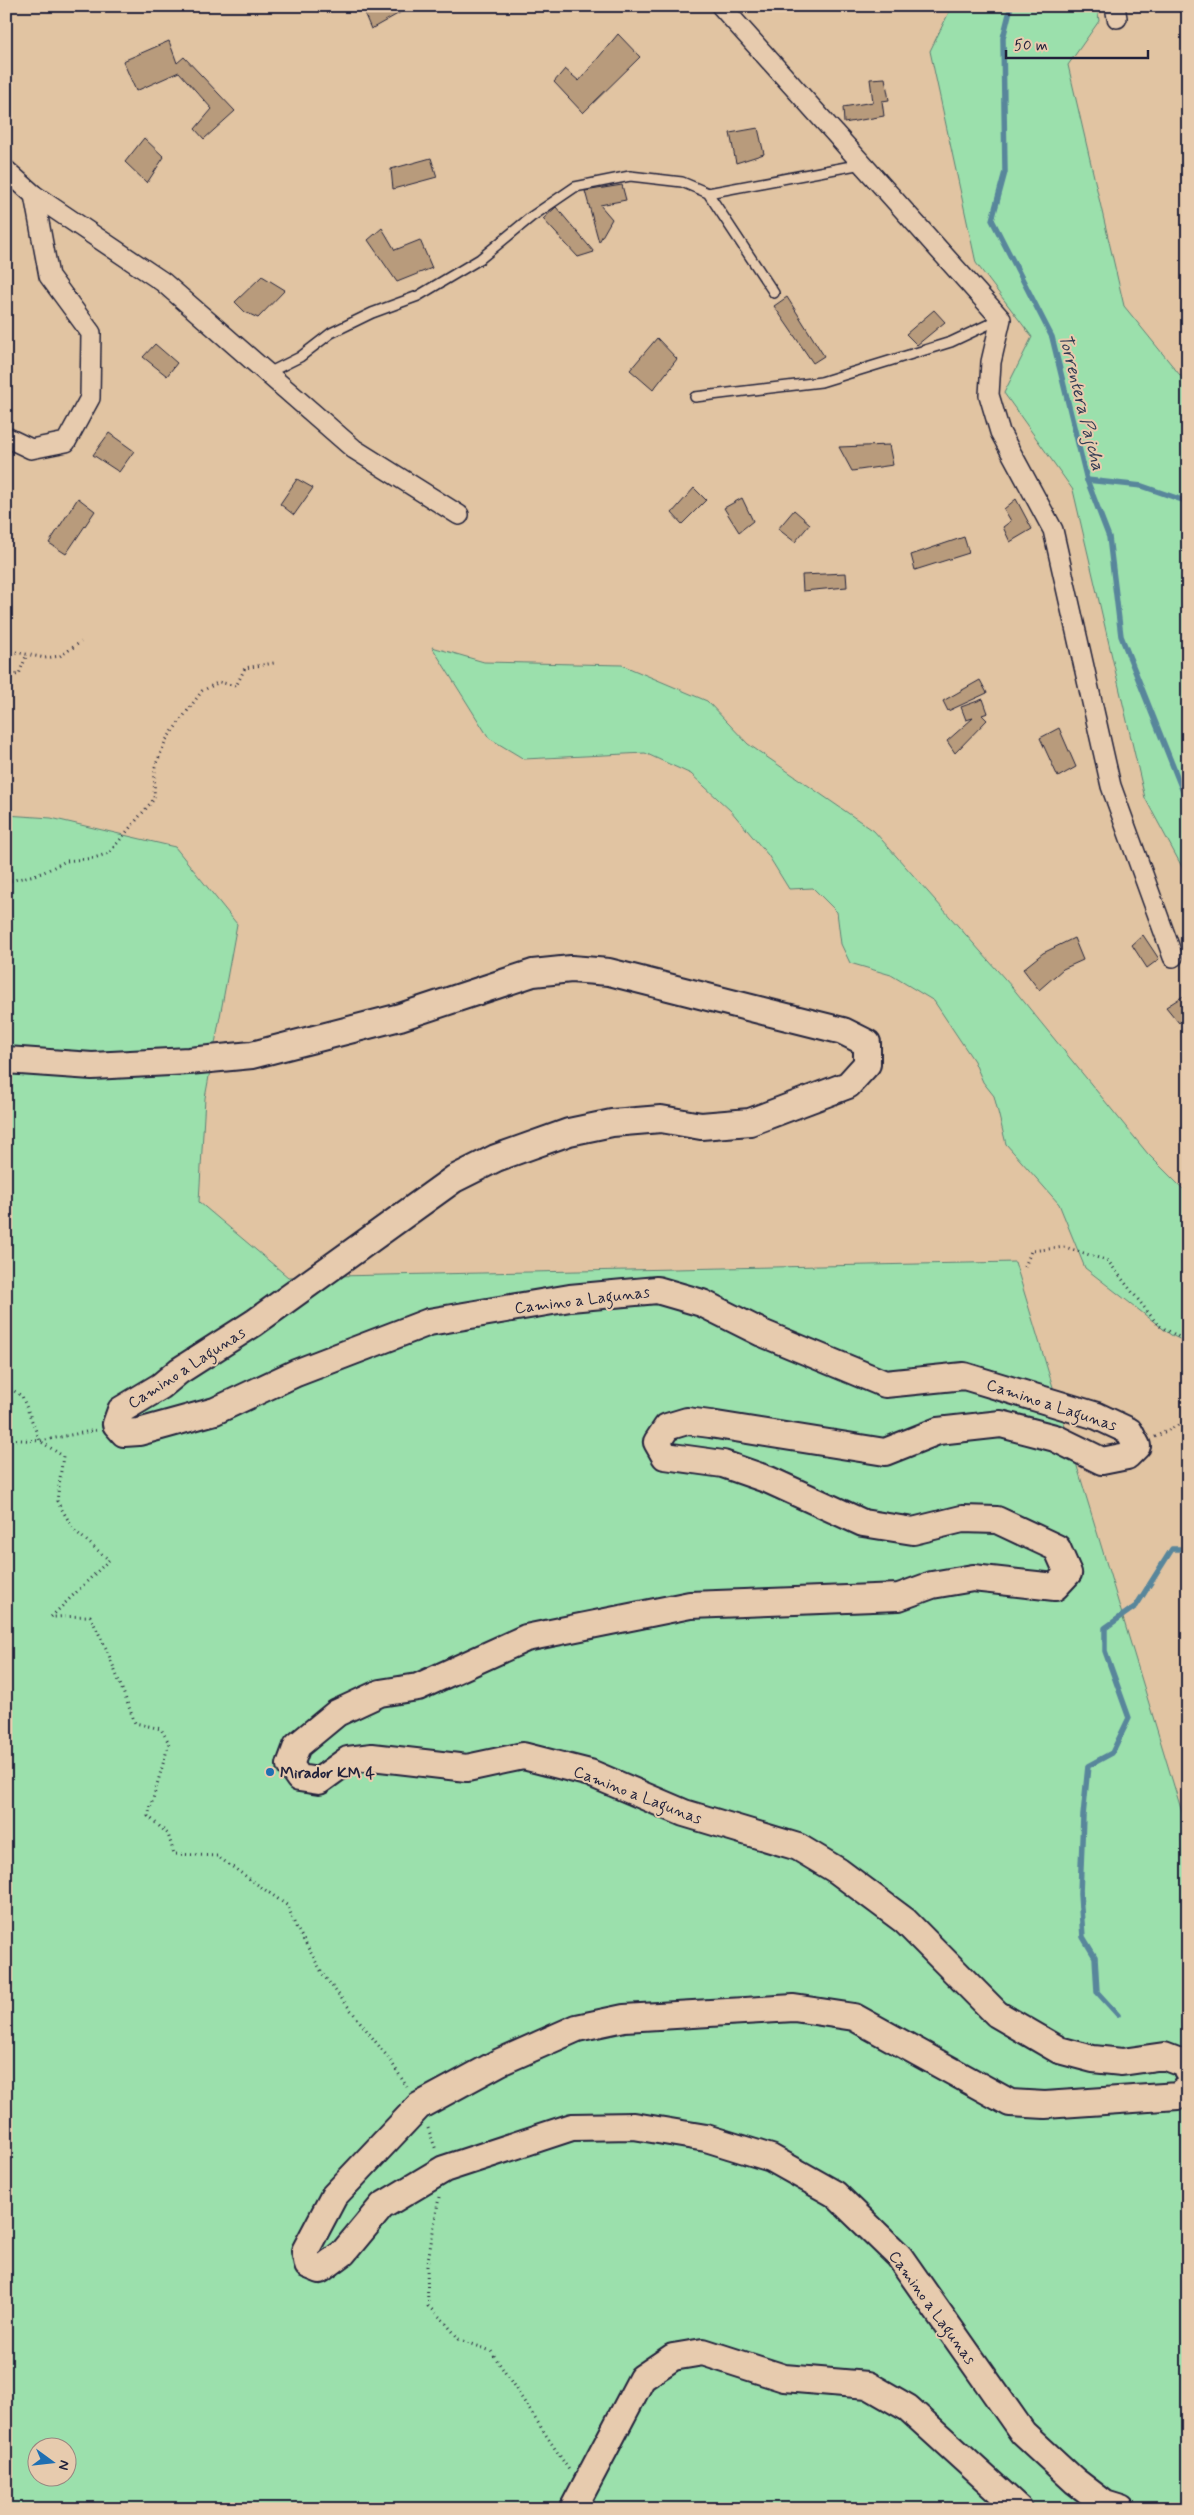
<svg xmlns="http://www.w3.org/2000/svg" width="1194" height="2515" font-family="Mynerve,sans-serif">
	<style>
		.green { fill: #9be0ac; stroke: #5e8174; fill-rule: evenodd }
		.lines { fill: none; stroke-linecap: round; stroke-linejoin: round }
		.stream { stroke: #58869b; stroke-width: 5.5 }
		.building { fill: #b89b7b; stroke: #22223b }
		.lane-casing { stroke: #22223b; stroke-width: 12 }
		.street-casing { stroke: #22223b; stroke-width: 22 }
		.secondary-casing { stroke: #22223b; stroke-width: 30 }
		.path { stroke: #22223b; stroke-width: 3; stroke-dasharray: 1 4; stroke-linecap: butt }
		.lane { stroke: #e7cbae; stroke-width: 9 }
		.street { stroke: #e7cbae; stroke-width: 19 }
		.secondary { stroke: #e7cbae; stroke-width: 26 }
		.poi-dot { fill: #1f6fb2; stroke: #e7cbae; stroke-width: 2 }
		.labels { text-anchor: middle; stroke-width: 4; stroke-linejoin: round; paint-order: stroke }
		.street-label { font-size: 16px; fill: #22223b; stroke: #e7cbae }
		.poi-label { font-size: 16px; font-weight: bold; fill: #22223b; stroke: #e7cbae; text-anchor: start }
		.water-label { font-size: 18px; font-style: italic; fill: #303b53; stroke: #e7cbae }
	</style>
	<rect width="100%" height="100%" fill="#e1c4a2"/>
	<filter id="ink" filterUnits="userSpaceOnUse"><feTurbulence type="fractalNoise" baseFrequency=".02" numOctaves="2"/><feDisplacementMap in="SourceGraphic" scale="10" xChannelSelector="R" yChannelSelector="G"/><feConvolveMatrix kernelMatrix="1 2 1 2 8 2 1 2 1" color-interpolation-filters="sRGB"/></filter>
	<g filter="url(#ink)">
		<!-- green -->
		<g class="green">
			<path d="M952,6h145l2,15 -31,44 56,241 64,79v493l-43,-80 -72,-308 -69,-97 28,-56 -56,-74 -46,-212z"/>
			<path d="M432,647l52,15 138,3 85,36 41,43 126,87 138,156 136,167 40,40v149l-17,-8 -86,-67 -26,-64 -53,-60 -12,-48 -11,-14 -9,-21 -40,-60 -43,-26 -41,-12 -9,-19 -4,-32 -24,-24 -24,1 -21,-34 -37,-44 -40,-37 -46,-21 -121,6 -35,-21z"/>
			<path d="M6,815l45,3 124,29 62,77 -32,174 -6,104 89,75 727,-15 173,570v677h-1182zM38,2448h30v30h-30z"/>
		</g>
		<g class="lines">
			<!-- stream -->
			<g class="stream">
				<path d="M1011,6l-8,32 2,134 -13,48 60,117 35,143 22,57 12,99 67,168"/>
				<path d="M1087,480l55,6 46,16"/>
				<path d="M1118,2015l-21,-23 -2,-35 -12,-20 -3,-43 3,-78 5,-50 24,-13 17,-35 -24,-67v-23l31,-22 36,-57h16"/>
			</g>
		</g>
		<!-- building -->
		<g class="building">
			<path d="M379,6h33l-41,23 -6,-14z"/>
			<path d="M618,34l22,23 -57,56 -29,-31 11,-13 14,12z"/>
			<path d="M169,41l8,22 7,-6 51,54 -31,28 -9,-10 17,-20 -33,-37 -43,19 -13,-30z"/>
			<path d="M885,78l4,22 -7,1 2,15 -40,7 -1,-16 30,-5 -3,-23z"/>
			<path d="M758,128l6,26 -28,9 -6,-30z"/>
			<path d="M144,138l20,19 -17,26 -22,-21z"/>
			<path d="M431,158l6,19 -44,12 -2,-20z"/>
			<path d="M622,185l4,15 -26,5 12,14 -13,23 -14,-51z"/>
			<path d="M556,207l38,45 -16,5 -35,-38z"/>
			<path d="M382,228l13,22 25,-10 12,28 -35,14 -29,-42z"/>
			<path d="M262,276l23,14 -27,28 -13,-6 -10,-10z"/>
			<path d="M787,297l37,59 -11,7 -39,-57z"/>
			<path d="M934,310l11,12 -28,23 -11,-11z"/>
			<path d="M657,338l20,21 -24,31 -23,-20z"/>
			<path d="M155,344l22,19 -10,13 -24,-19z"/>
			<path d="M109,433l25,18 -15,21 -26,-17z"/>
			<path d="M889,445l4,20 -41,6 -13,-24z"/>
			<path d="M297,479l16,9 -19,27 -14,-11z"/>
			<path d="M694,488l12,12 -24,24 -10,-11z"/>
			<path d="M78,498l17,13 -29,43 -17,-11z"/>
			<path d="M742,498l11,23 -14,11 -15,-24z"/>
			<path d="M1016,499l16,30 -22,13 -7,-15 8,-6 -7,-12z"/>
			<path d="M794,510l16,14 -15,18 -17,-13z"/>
			<path d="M964,537l5,16 -54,17 -4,-15z"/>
			<path d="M846,573l1,14 -44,4 -1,-16z"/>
			<path d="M980,680l7,13 -39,18 -5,-10z"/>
			<path d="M983,699l5,14 -6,2 5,5 -32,33 -8,-12 26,-23 -7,2 -5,-13z"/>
			<path d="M1059,728l17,39 -18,10 -18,-39z"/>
			<path d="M1143,935l16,24 -12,9 -15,-23z"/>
			<path d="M1074,938l9,22 -20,9 -24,21 -16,-21 20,-16z"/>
			<path d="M1188,993v21l-9,9 -13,-16z"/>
		</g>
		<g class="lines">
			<defs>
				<g id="lane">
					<path d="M708,193l154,-29"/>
					<path d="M268,373l32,-16 31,-24 41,-20 46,-17 62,-37 51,-42 44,-30 55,-11 52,6 26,11 66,100"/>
					<path d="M695,397l126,-15 130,-40 49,-23"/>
				</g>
				<g id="street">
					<path d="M721,6l280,313 -10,43 -2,33 11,37 53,98 58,256 62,171"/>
					<path d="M1115,6l2,12"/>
					<path d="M6,170l28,25 129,87 191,167 105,66"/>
					<path d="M6,437l25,12 35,-7 24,-44 1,-65 -42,-57 -15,-81"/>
				</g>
				<g id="secondary">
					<path d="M6,1060l86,6 97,-5 63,-6 148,-38 133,-44 38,-4 38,3 154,39 80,20 24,12v21l-19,21 -98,37 -49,4 -40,-7 -49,4 -43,9 -73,26 -42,21 -200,144 -75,48 -18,15 -40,24 -5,14 8,9 15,-1 76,-21 81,-38 133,-51 141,-24 87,-8 45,13 60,30 123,51 79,-8 133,40 32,15 8,15 -10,10 -25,5 -47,-23 -54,-14 -63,7 -53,21 -175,-28 -23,-3 -20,6 -10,15 8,14 58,8 46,16 94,43 50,8 49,-12 35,1 60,28 11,25 -13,14 -82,-9 -41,7 -33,12 -209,8 -164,33 -108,49 -38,6 -43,20 -40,33 -7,19 9,13 20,3 29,-21 24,-3 95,11 56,-12 67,17 94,40 114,34 40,24 67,50 92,93 62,36 34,9 29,3 42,-6 21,8 3,7"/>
					<path d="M573,2509l69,-131 31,-21 30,-5 81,26 84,7 40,23 111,101"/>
					<path d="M1121,2509l-16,-5 -30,-23 -52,-48 -124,-177 -64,-62 -64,-36 -65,-20 -72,-12 -62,1 -128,42 -62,37 -39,47 -23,17 -12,-5 -3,-14 29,-55 85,-90 81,-44 77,-34 47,-10 170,-10 60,9 156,86 35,2 133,-9 10,-8"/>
				</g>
			</defs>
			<!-- lane casing -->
			<use href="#lane" class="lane-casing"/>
			<!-- street casing -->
			<use href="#street" class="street-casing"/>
			<!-- secondary casing -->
			<use href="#secondary" class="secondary-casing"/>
			<!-- path -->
			<g class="path">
				<path d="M6,650l39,8 15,-2 21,-14"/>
				<path d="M6,677l13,-3 8,-20"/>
				<path d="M6,882l36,-9 24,-12 28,-3 15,-5 45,-54 1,-32 11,-27 36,-49 17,-9 17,4 9,-18 29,-5"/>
				<path d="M1025,1267l6,-16 34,-4 43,14 50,64 30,17"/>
				<path d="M6,1386l16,10 18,45 23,15 -6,45 17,29 35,30 -58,57 39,-1 17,34 28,73 26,6 8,14 -21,73 20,18 6,20 43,2 71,50 7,19 29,51 66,84 17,27"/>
				<path d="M1155,1437l33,-17"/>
				<path d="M6,1439l34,2 56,-11"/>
				<path d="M428,2128l8,22"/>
				<path d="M439,2197l-12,69 1,40 16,15 15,18 32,12 78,119"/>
			</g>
			<!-- lane -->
			<use href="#lane" class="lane"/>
			<!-- street -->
			<use href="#street" class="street"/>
			<!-- secondary -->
			<use href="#secondary" class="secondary"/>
		</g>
	</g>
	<!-- markers -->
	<circle class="poi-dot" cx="270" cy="1772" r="5"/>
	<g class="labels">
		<!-- street labels -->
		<g class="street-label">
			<text transform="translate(582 1299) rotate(-7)" y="6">Camino a Lagunas</text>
			<text transform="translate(186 1367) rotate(-33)" y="6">Camino a Lagunas</text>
			<text transform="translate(1052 1404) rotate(18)" y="6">Camino a Lagunas</text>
			<text transform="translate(638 1794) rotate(21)" y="6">Camino a Lagunas</text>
			<text transform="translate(933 2307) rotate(54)" y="6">Camino a Lagunas</text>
		</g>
		<!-- poi labels -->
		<g class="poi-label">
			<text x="280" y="1778">Mirador KM 4</text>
		</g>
		<!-- water labels -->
		<g class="water-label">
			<text transform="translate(1082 402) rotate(76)" y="6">Torrentera Pajcha</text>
		</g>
	</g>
	<!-- margin -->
	<rect width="1194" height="2515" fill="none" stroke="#e7cbae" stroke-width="25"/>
	<rect x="12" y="12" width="1169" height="2490" fill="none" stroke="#22223b" stroke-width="2" filter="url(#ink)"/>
	<!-- north arrow -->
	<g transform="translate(52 2462) rotate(105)"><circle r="24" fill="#e7cbae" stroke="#988780"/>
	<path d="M0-4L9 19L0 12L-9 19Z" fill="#1f6fb2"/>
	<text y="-8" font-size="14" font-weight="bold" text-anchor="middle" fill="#22223b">N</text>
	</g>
	<!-- scale -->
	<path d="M1006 50v8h142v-8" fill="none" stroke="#22223b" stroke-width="2.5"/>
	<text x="1014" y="50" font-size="15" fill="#22223b" stroke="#e7cbae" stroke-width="4" paint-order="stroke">50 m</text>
</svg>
